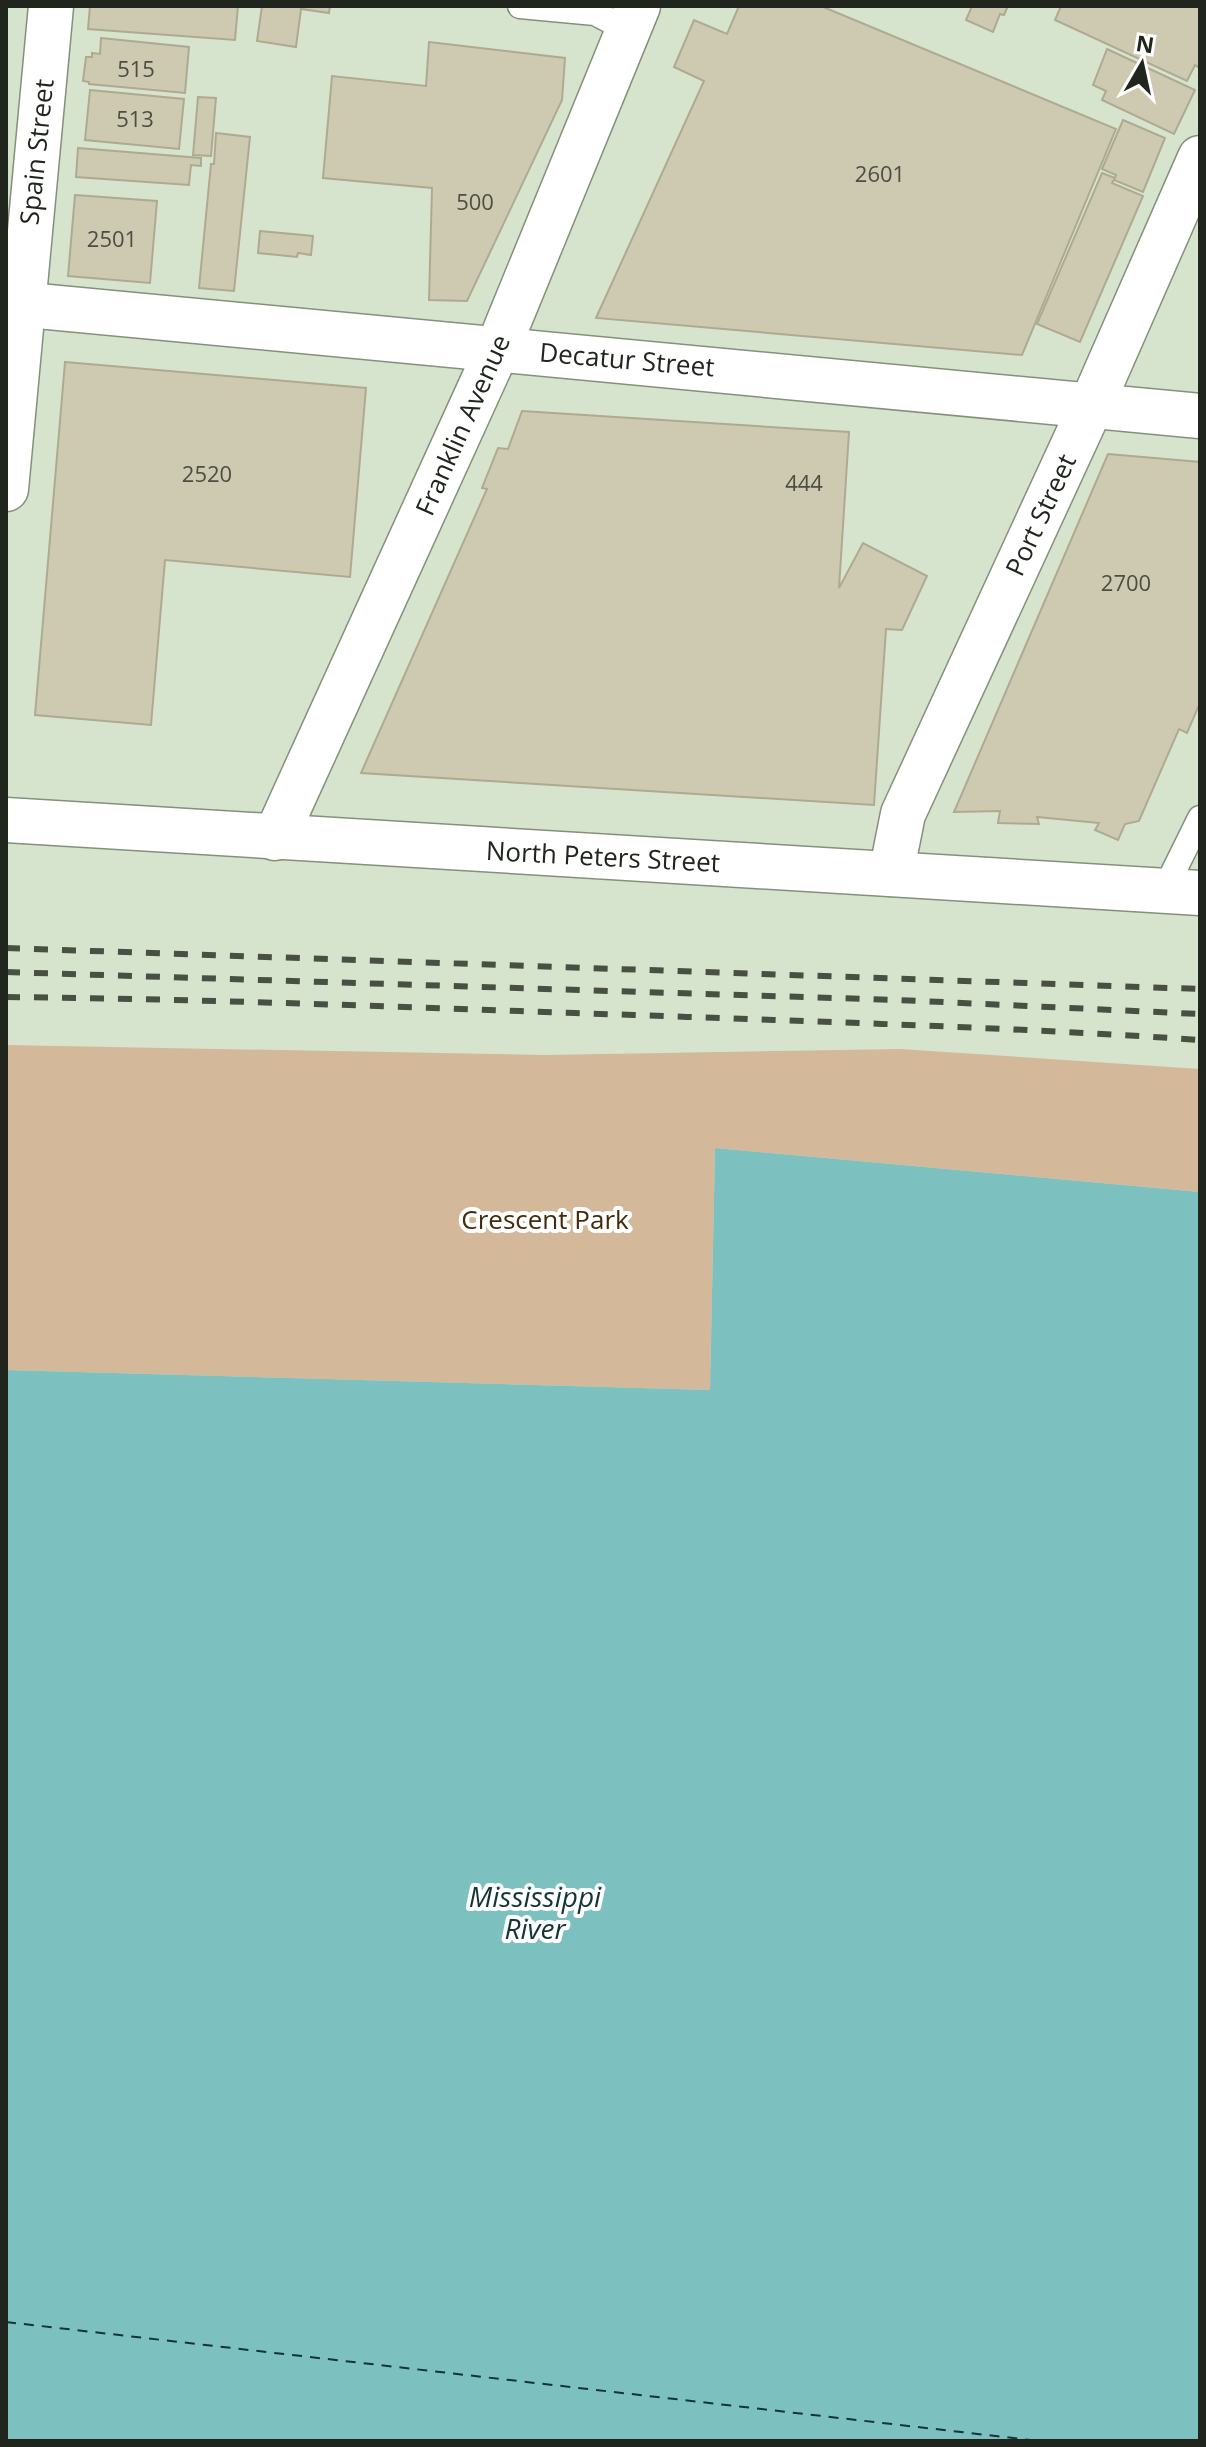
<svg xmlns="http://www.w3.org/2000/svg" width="1206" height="2447" font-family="'Open Sans',sans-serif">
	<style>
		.green { fill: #d4b89a }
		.water { fill: #7dc0c0 }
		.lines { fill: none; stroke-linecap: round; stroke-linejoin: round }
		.ferry { stroke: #133535; stroke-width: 2; stroke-dasharray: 10 8; stroke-linecap: butt }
		.building { fill: #cecab1; stroke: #aeaa92; stroke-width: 2 }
		.lane-casing { stroke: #84907b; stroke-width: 27 }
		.street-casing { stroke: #84907b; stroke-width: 47 }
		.secondary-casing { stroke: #84907b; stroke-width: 47 }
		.lane { stroke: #fff; stroke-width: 24 }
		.street { stroke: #fff; stroke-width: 44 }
		.secondary { stroke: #fff; stroke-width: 44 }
		.rail { stroke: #484f43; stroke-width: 6; stroke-dasharray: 14 14; stroke-linecap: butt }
		.labels { text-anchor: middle; stroke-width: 8; stroke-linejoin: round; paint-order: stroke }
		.number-label { font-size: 22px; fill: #4c4e42 }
		.street-label { font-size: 26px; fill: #20251d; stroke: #fff }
		.park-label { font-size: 26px; fill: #442b0b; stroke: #fff }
		.water-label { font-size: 28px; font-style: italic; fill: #133535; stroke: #fff }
	</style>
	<rect width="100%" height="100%" fill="#d7e4cd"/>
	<!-- green -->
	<path class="green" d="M6,1045l539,10 355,-6 300,20v123l-485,-44 -5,242 -704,-20z"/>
	<!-- water -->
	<path class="water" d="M715,1148l485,44v1249h-1194v-1071l704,20z"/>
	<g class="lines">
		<!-- ferry -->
		<path class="ferry" d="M6,2322l1033,119"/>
	</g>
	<!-- building -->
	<g class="building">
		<path d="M90,6h148l-3,34 -147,-11z"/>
		<path d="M262,6h68l-1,7 -28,-4 -5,38 -39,-6z"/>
		<path d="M739,6h82l295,123 -94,226 -426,-37 108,-237 -30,-14 20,-47 33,14z"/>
		<path d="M972,6h36l-4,9 -4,-1 -7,18 -27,-12z"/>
		<path d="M1061,6h139v56l-2,5 -3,-2 -8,16 -132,-61z"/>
		<path d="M101,38l88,9 -4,46 -96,-9v-2l-6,-1 3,-24h6v-4l8,1z"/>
		<path d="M429,42l136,16 -3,42 -95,201 -38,-1 3,-112 -109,-10 9,-102 94,10z"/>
		<path d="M1107,49l88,41 -21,44 -72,-34 4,-9 -13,-6z"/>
		<path d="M90,90l94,9 -5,50 -94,-9z"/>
		<path d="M198,97l18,1 -5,58 -18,-1z"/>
		<path d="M1123,120l42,18 -22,54 -29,-12 2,-5 -14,-6z"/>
		<path d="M216,133l34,4 -16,154 -35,-3 12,-124h3z"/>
		<path d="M78,148l123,10v8l-10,-1 -2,20 -113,-8z"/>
		<path d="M1102,173l13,5 -3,5 31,13 -63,146 -43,-18z"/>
		<path d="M75,195l82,6 -7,82 -82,-7z"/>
		<path d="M260,231l53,5 -2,19 -13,-2 -1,4 -39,-4z"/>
		<path d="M65,362l301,26 -16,189 -185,-17 -14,165 -116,-10z"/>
		<path d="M522,411l327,21 -10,156 24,-45 64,33 -25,54 -16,-1 -12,176 -513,-32 126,-284 -5,-1 16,-40 10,1z"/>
		<path d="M1108,454l92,8v241l-13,30 -8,-4 -40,92 -14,3 -7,16 -23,-10 4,-7 -62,-6 2,7 -41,-1 2,-12 -46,1z"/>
	</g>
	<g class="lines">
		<defs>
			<g id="lane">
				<path d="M520,6l75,7 33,17"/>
				<path d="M1164,891l36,-73"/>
			</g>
			<g id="street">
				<path d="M6,303l1194,113"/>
				<path d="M6,489l45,-483"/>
				<path d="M891,874l12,-60 189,-410 108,-246"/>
			</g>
			<g id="secondary">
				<path d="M6,820l1194,73"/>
				<path d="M275,838l223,-490 140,-342"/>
			</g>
		</defs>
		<!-- lane casing -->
		<use href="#lane" class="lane-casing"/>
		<!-- street casing -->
		<use href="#street" class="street-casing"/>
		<!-- secondary casing -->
		<use href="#secondary" class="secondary-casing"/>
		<!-- lane -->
		<use href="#lane" class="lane"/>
		<!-- street -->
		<use href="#street" class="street"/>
		<!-- secondary -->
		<use href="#secondary" class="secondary"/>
		<!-- rail -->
		<g class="rail">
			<path d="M6,948l1194,41"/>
			<path d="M6,972l892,28 302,14"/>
			<path d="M6,997c209,2 418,11 627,18 189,7 378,12 567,25"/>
		</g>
	</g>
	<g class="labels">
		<!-- number labels -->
		<g class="number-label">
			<text x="136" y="77">515</text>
			<text x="135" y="127">513</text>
			<text x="880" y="182">2601</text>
			<text x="475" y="210">500</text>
			<text x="112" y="247">2501</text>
			<text x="207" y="482">2520</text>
			<text x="804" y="491">444</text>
			<text x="1126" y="591">2700</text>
		</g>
		<!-- street labels -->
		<g class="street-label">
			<text transform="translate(37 152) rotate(-84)" y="9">Spain Street</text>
			<text transform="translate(627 360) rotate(5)" y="9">Decatur Street</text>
			<text transform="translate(463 425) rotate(-66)" y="9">Franklin Avenue</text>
			<text transform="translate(1041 515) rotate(-65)" y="9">Port Street</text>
			<text transform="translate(603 857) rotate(3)" y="9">North Peters Street</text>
		</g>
		<!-- park labels -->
		<g class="park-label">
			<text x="545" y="1229">Crescent Park</text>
		</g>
		<!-- water labels -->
		<g class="water-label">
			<text x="535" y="1907">Mississippi<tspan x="535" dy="32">River</tspan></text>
		</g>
	</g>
	<!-- border -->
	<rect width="1206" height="2447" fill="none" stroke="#20251d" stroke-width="16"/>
	<!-- north arrow -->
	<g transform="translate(1142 64) rotate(9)" stroke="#ffffff" stroke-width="6" paint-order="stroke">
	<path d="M0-6L14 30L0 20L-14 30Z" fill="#20251d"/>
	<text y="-12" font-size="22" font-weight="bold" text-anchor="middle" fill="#20251d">N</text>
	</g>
</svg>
